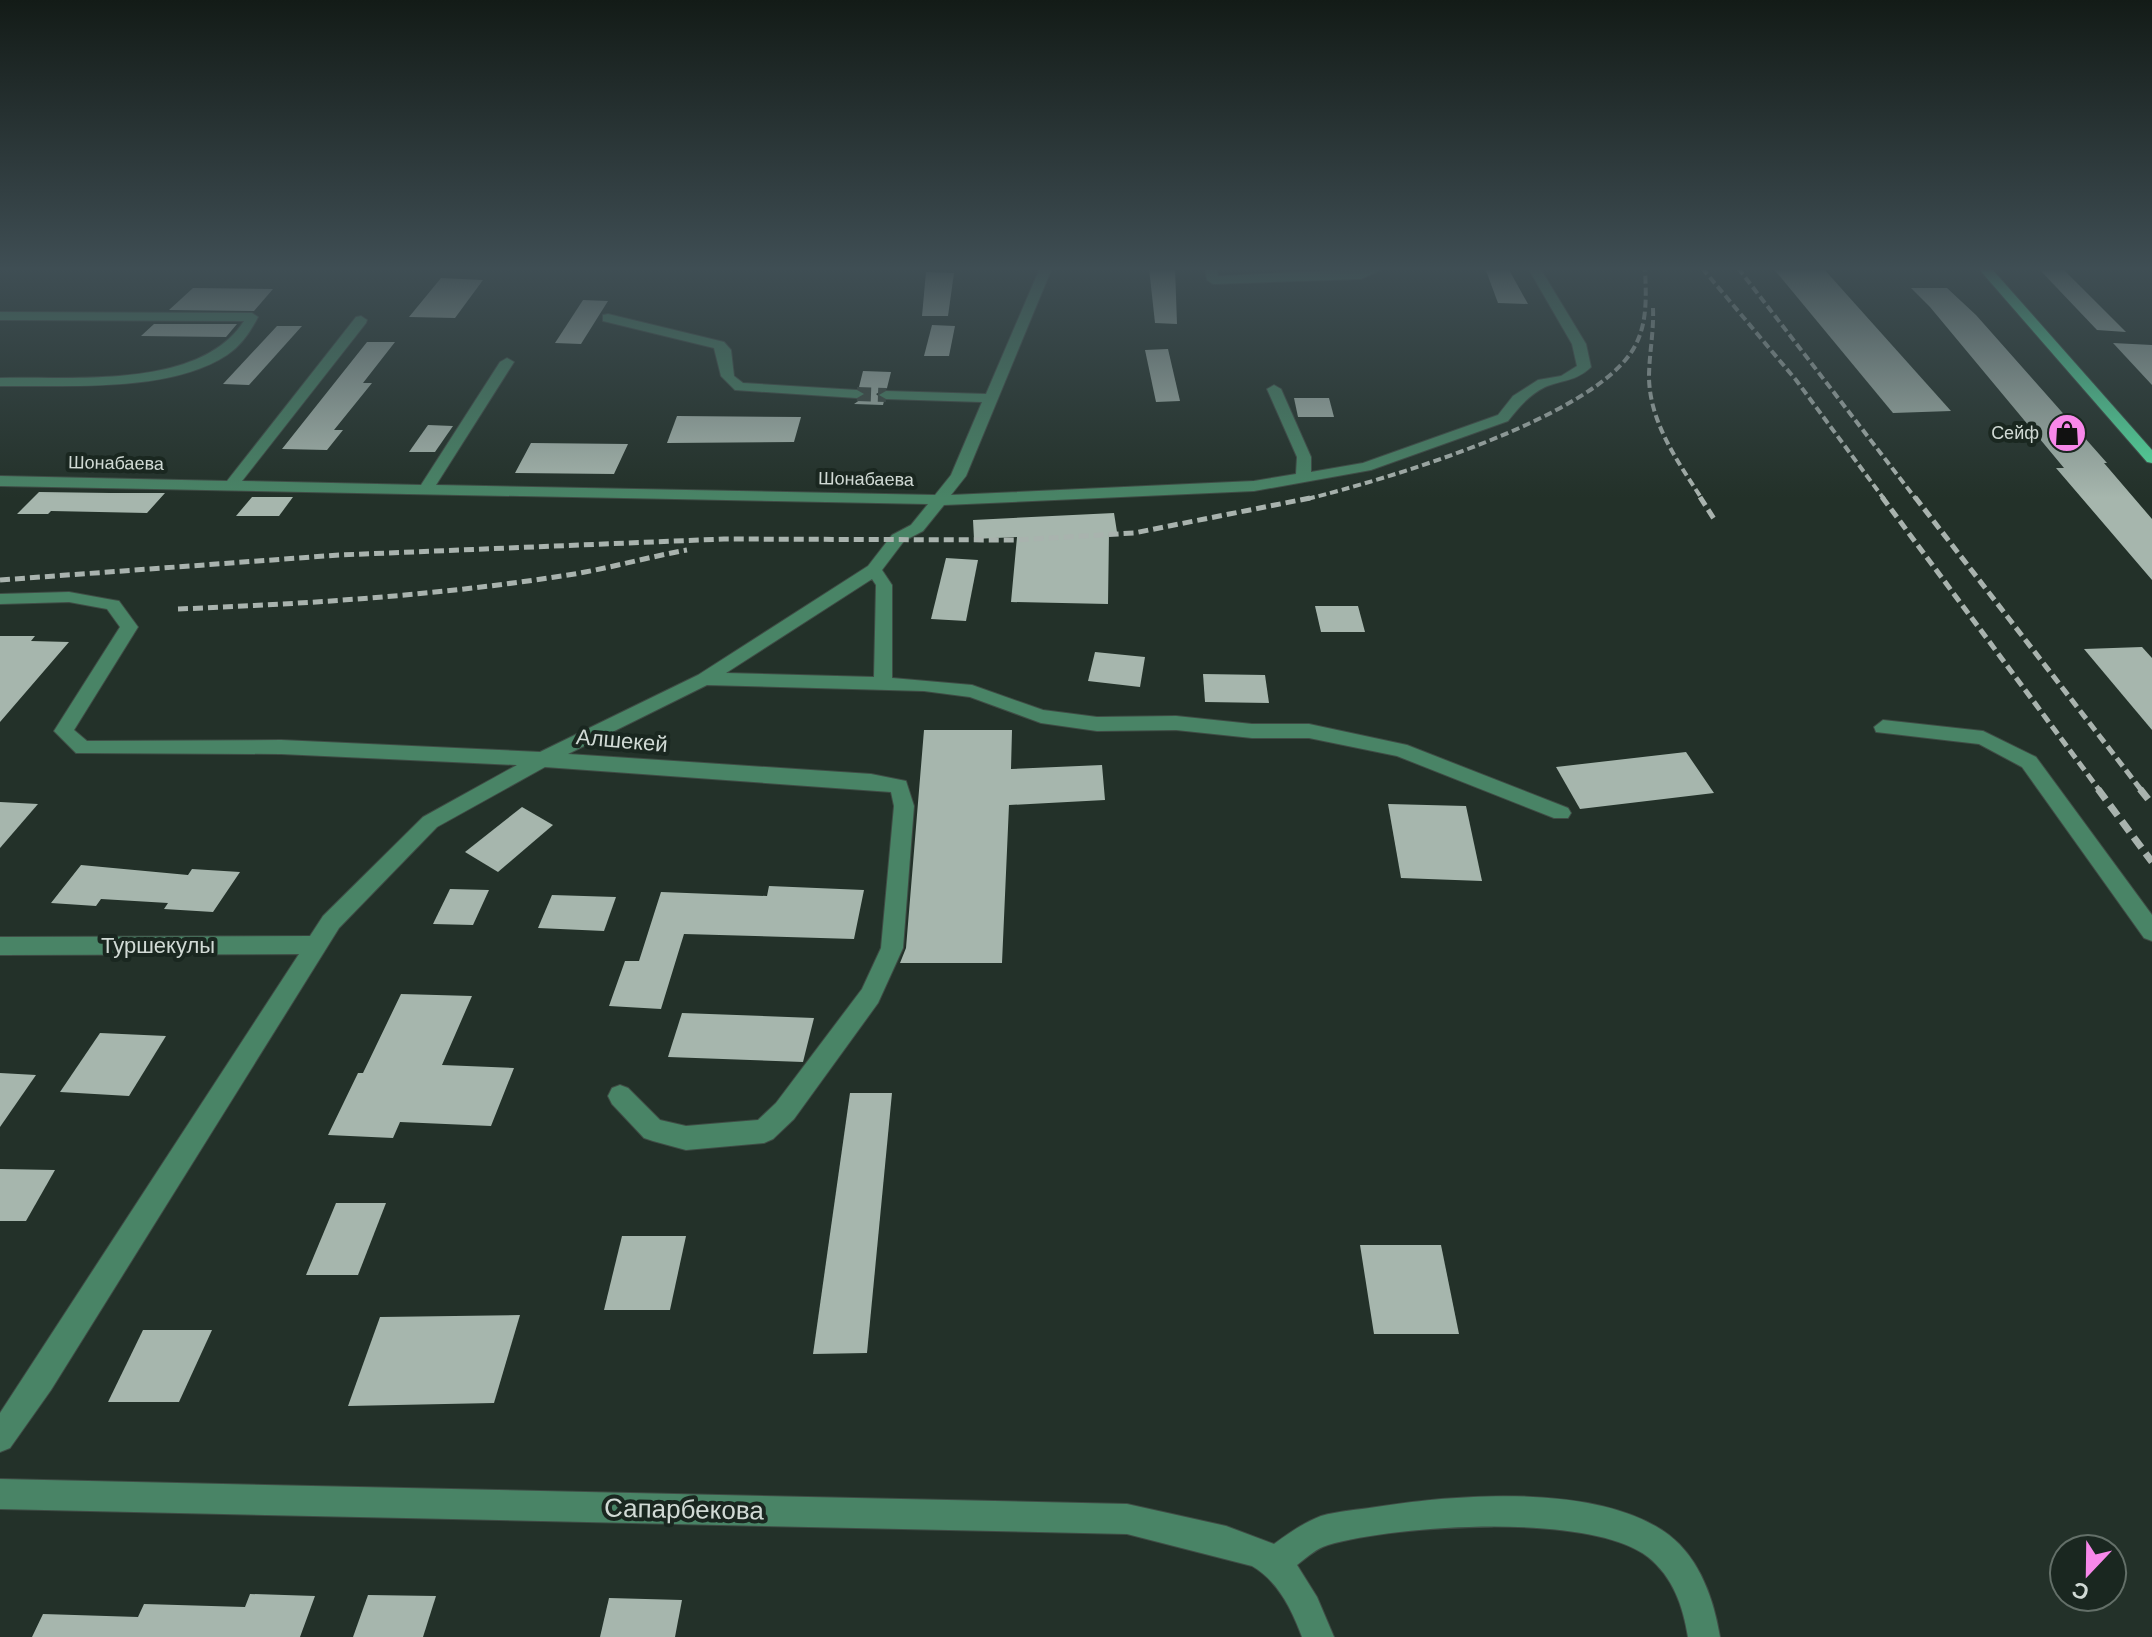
<svg xmlns="http://www.w3.org/2000/svg" width="2152" height="1637" font-family="Barlow,sans-serif">
	<style>
		.building { fill: #a6b6ad }
		.lines { fill: none; stroke-linecap: round; stroke-linejoin: round }
		.minor-tunnel { stroke: #3d4a43; stroke-width: 14; stroke-dasharray: 14 7; stroke-linecap: butt }
		.minor-casing { stroke: #3f4c45; stroke-width: 2 }
		.major-casing { stroke: #3f4c45; stroke-width: 2 }
		.minor { fill: #498466; fill-rule: evenodd }
		.major { fill: #55db9e; fill-rule: evenodd }
		.rail-far2 { stroke: #a9b3ae; stroke-width: 4; stroke-dasharray: 8 4; stroke-linecap: butt }
		.rail-far1 { stroke: #a9b3ae; stroke-width: 5; stroke-dasharray: 10 5; stroke-linecap: butt }
		.rail { stroke: #a9b3ae; stroke-width: 7; stroke-dasharray: 13 7; stroke-linecap: butt }
		.labels { text-anchor: middle; stroke-width: 8; stroke-linejoin: round; paint-order: stroke }
		.far-poi-label { font-size: 18px; fill: #d1dad5; stroke: #1a2720; text-anchor: end }
		.far-street-label { font-size: 18px; fill: #d1dad5; stroke: #1a2720 }
		.street-label { font-size: 22px; fill: #d1dad5; stroke: #1a2720 }
		.near-street-label { font-size: 26px; fill: #d1dad5; stroke: #1a2720 }
	</style>
	<rect width="100%" height="100%" fill="#233129"/>
	<!-- building -->
	<g class="building">
		<path d="M1149,268h26l2,56 -22,-1z"/>
		<path d="M1485,268h23l20,36 -30,-1z"/>
		<path d="M1773,268h50l128,143 -58,2z"/>
		<path d="M2038,268h24l64,64 -29,-2z"/>
		<path d="M926,272l28,1 -6,43h-26z"/>
		<path d="M441,278l42,2 -28,38 -46,-1z"/>
		<path d="M193,288l80,1 -19,22 -85,-1z"/>
		<path d="M1911,288h36l29,27 131,148h-3l48,56v61l-96,-112h8l-134,-161z"/>
		<path d="M583,300l25,1 -27,43 -26,-1z"/>
		<path d="M154,324h83l-11,13 -85,-1z"/>
		<path d="M932,325l23,1 -6,30h-25z"/>
		<path d="M277,326h25l-53,59 -26,-1z"/>
		<path d="M367,342h28l-32,41h9l-38,47h9l-16,20 -45,-1z"/>
		<path d="M2113,343l39,2v40z"/>
		<path d="M1168,349l12,52 -24,1 -11,-52z"/>
		<path d="M863,371l28,1 -4,16 -11,6 8,7 -1,4 -29,-1 13,-9 -8,-8z"/>
		<path d="M1294,398h35l5,19h-36z"/>
		<path d="M677,416l124,1 -7,25 -127,1z"/>
		<path d="M428,425l25,1 -18,26h-26z"/>
		<path d="M531,443l97,1 -14,30 -99,-1z"/>
		<path d="M39,492l72,1h54l-18,20 -96,-2 -3,3h-31z"/>
		<path d="M252,497h41l-14,19h-43z"/>
		<path d="M1114,513l3,19h-8l-1,72 -97,-2 6,-65 -43,2 -1,-19z"/>
		<path d="M946,558l32,2 -12,61 -35,-2z"/>
		<path d="M1315,606h43l7,26h-44z"/>
		<path d="M0,636h35l-4,5 38,1 -69,80z"/>
		<path d="M2142,647l10,11v72l-68,-81z"/>
		<path d="M1095,652l50,5 -5,30 -52,-6z"/>
		<path d="M1203,674l62,1 4,28 -64,-1z"/>
		<path d="M924,730h88l-1,39 91,-4 3,35 -96,5 -7,158h-102l6,-15z"/>
		<path d="M1686,752l28,41 -134,16 -24,-42z"/>
		<path d="M0,802l38,2 -38,44z"/>
		<path d="M1388,804l78,2 16,75 -81,-3z"/>
		<path d="M522,807l31,18 -55,47 -33,-20z"/>
		<path d="M81,865l107,10 4,-6 48,3 -27,40 -49,-3 4,-6 -67,-4 -5,7 -45,-3z"/>
		<path d="M769,886l95,4 -10,49 -170,-5 -23,75 -52,-3 16,-45h14l22,-69 106,4z"/>
		<path d="M450,889l39,1 -16,35 -40,-1z"/>
		<path d="M552,895l64,2 -12,34 -66,-3z"/>
		<path d="M401,994l71,2 -30,69 72,3 -23,58 -91,-4 -7,16 -65,-3 30,-62h5z"/>
		<path d="M682,1013l132,5 -11,44 -135,-5z"/>
		<path d="M100,1033l66,3 -37,60 -69,-4z"/>
		<path d="M0,1073l36,2 -36,52z"/>
		<path d="M850,1093h42l-25,260 -54,1z"/>
		<path d="M0,1169l55,1 -29,51h-26z"/>
		<path d="M336,1203h50l-28,72h-52z"/>
		<path d="M622,1236h64l-16,74h-66z"/>
		<path d="M1360,1245h81l18,89h-85z"/>
		<path d="M520,1315l-26,88 -146,3 32,-89z"/>
		<path d="M143,1330h69l-33,72h-71z"/>
		<path d="M250,1594l65,2 -15,41h-268l11,-23 95,3 6,-13 101,3z"/>
		<path d="M368,1595l68,1 -13,41h-70z"/>
		<path d="M609,1598l73,2 -7,37h-75z"/>
	</g>
	<g class="lines">
		<!-- minor-tunnel -->
		<path class="minor-tunnel" d="M857,394l29,1"/>
		<defs>
			<g id="minor">
				<path d="M1040,268h12l-86,208 -15,19 303,-14 42,-7 1,-17 -30,-68 7,-4 7,4 30,68v15l52,-9 135,-48 15,-19 25,-16 23,-4 16,-10 -5,-22 -44,-76h12l46,76 5,23c-14,14 -29,13 -46,20 -16,8 -26,20 -37,34l-137,49 -117,21 -310,14 -21,26 -19,10 -22,29 10,15v93l80,7 71,25 54,7 79,-1 76,8h57l98,21 161,63 3,5 -3,5h-14l-157,-62 -88,-18h-57l-76,-8 -79,1 -56,-8 -71,-26 -46,-6 -217,-6 -139,69 303,20 35,7 8,25 -11,142 -25,55 -84,116 -21,20 -9,4 -78,7 -33,-9 -9,-3 -32,-34 -4,-8 4,-8 8,-3 8,3 32,32 26,6 72,-6 18,-17 86,-114 19,-41 13,-142 -3,-14 -346,-25 -108,60 -98,101 -288,462 -41,58 -10,4v-39l299,-459 -299,1v-18l310,-1 13,-20 100,-99 94,-52 -236,-11 -205,-1 -22,-22 66,-104 -13,-18 -38,-7 -69,2v-10l69,-2 44,8 6,1 19,26 -64,103 13,11 194,-1 259,12 158,-77 170,-109 24,-31 19,-10 17,-21 -928,-18v-10l227,5 129,-164 5,-1 6,4 -1,3 -124,158 179,4 79,-123 7,-4 7,4 -78,123 499,10 16,-20 31,-73 -96,-3 -7,-4 7,-4 100,3zM872,579l4,6 -2,92 -148,-4z"/>
				<path d="M1205,268h12l1,8 167,-8 -24,11 -148,5 -6,-4z"/>
				<path d="M0,312l252,1 6,4c-7,14 -17,29 -31,38 -57,38 -161,30 -227,31v-8c72,-2 200,12 244,-57l-244,-1z"/>
				<path d="M608,314l116,28 7,8 3,26 9,7 114,7 7,4 -7,4 -122,-8 -14,-14 -7,-28 -111,-27v-6z"/>
				<path d="M1883,720l100,11 53,26 116,158v26l-8,-3 -122,-171 -43,-23 -103,-12 -2,-5z"/>
				<path d="M0,1479l1127,25 99,22 48,18c15,-11 29,-21 47,-28 17,-5 37,-6 55,-9 81,-13 224,-24 293,28 31,24 45,65 51,102h-32c-5,-31 -15,-60 -40,-80 -58,-45 -251,-32 -320,-12 -11,3 -21,12 -31,20l20,32 17,40h-32c-10,-27 -24,-56 -50,-71l-125,-32 -1127,-25z"/>
			</g>
			<path id="major" d="M1978,268h13l161,182v13l-5,-1z"/>
		</defs>
		<!-- minor casing -->
		<use href="#minor" class="minor-casing"/>
		<!-- major casing -->
		<use href="#major" class="major-casing"/>
		<!-- minor -->
		<use href="#minor" class="minor"/>
		<!-- major -->
		<use href="#major" class="major"/>
		<!-- rail-far2 -->
		<g class="rail-far2">
			<path d="M1702,268l94,112 88,119"/>
			<path d="M1738,268l178,231"/>
			<path d="M1653,308c1,24 -4,46 -4,70 1,45 29,84 53,121"/>
			<path d="M1307,499c77,-19 291,-82 328,-153 13,-24 11,-52 10,-78"/>
		</g>
		<!-- rail-far1 -->
		<g class="rail-far1">
			<path d="M1700,497l16,25"/>
			<path d="M1882,497l218,294"/>
			<path d="M1915,497l227,294"/>
			<path d="M0,580l339,-25 385,-16 292,1 118,-7 181,-36"/>
			<path d="M178,609c126,-5 252,-13 377,-32 45,-6 88,-19 132,-27"/>
		</g>
		<!-- rail -->
		<g class="rail">
			<path d="M2098,789l54,73"/>
			<path d="M2140,789l12,15"/>
		</g>
	</g>
	<!-- sky -->
	<linearGradient id="sky" x2="0" y2="1"><stop stop-color="#131b17"/><stop offset="0.54" stop-color="#3f4e54"/><stop offset="1" stop-color="#3f4e54" stop-opacity="0"/></linearGradient>
	<rect width="2152" height="498" fill="url(#sky)"/>
	<!-- icons -->
	<defs>
		<symbol id="shop-disc" viewBox="-11 -11 22 22"><circle r="9.5" fill="#f888ea" stroke="#1a2720"/><path d="M-5-2.5h2.3a2.7 3.5 0 0 1 5.4 0H5L5.5 6h-11ZM-1.5-2.5h3a1.5 2.3 0 0 0-3 0Z" fill="#111"/></symbol>
	</defs>
	<g fill-rule="evenodd">
		<use href="#shop-disc" x="2045" y="411" width="44" height="44"/>
	</g>
	<g class="labels">
		<!-- far-poi labels -->
		<g class="far-poi-label">
			<text x="2039" y="439">Сейф</text>
		</g>
		<!-- far-street labels -->
		<g class="far-street-label">
			<text transform="translate(116 463) rotate(1)" y="6">Шонабаева</text>
			<text transform="translate(866 479) rotate(1)" y="6">Шонабаева</text>
		</g>
		<!-- street labels -->
		<g class="street-label">
			<text transform="translate(622 740) rotate(5)" y="8">Алшекей</text>
			<text x="158" y="953">Туршекулы</text>
		</g>
		<!-- near-street labels -->
		<g class="near-street-label">
			<text transform="translate(684 1509) rotate(1)" y="9">Сапарбекова</text>
		</g>
	</g>
	<!-- north arrow -->
	<g transform="translate(2088 1573) rotate(202)"><circle r="38" fill="#1a2720" stroke="#636f68" stroke-width="2"/>
	<path d="M0-6L14 30L0 20L-14 30Z" fill="#f888ea"/>
	<text y="-12" font-size="22" font-weight="bold" text-anchor="middle" fill="#d1dad5">С</text>
	</g>
</svg>
